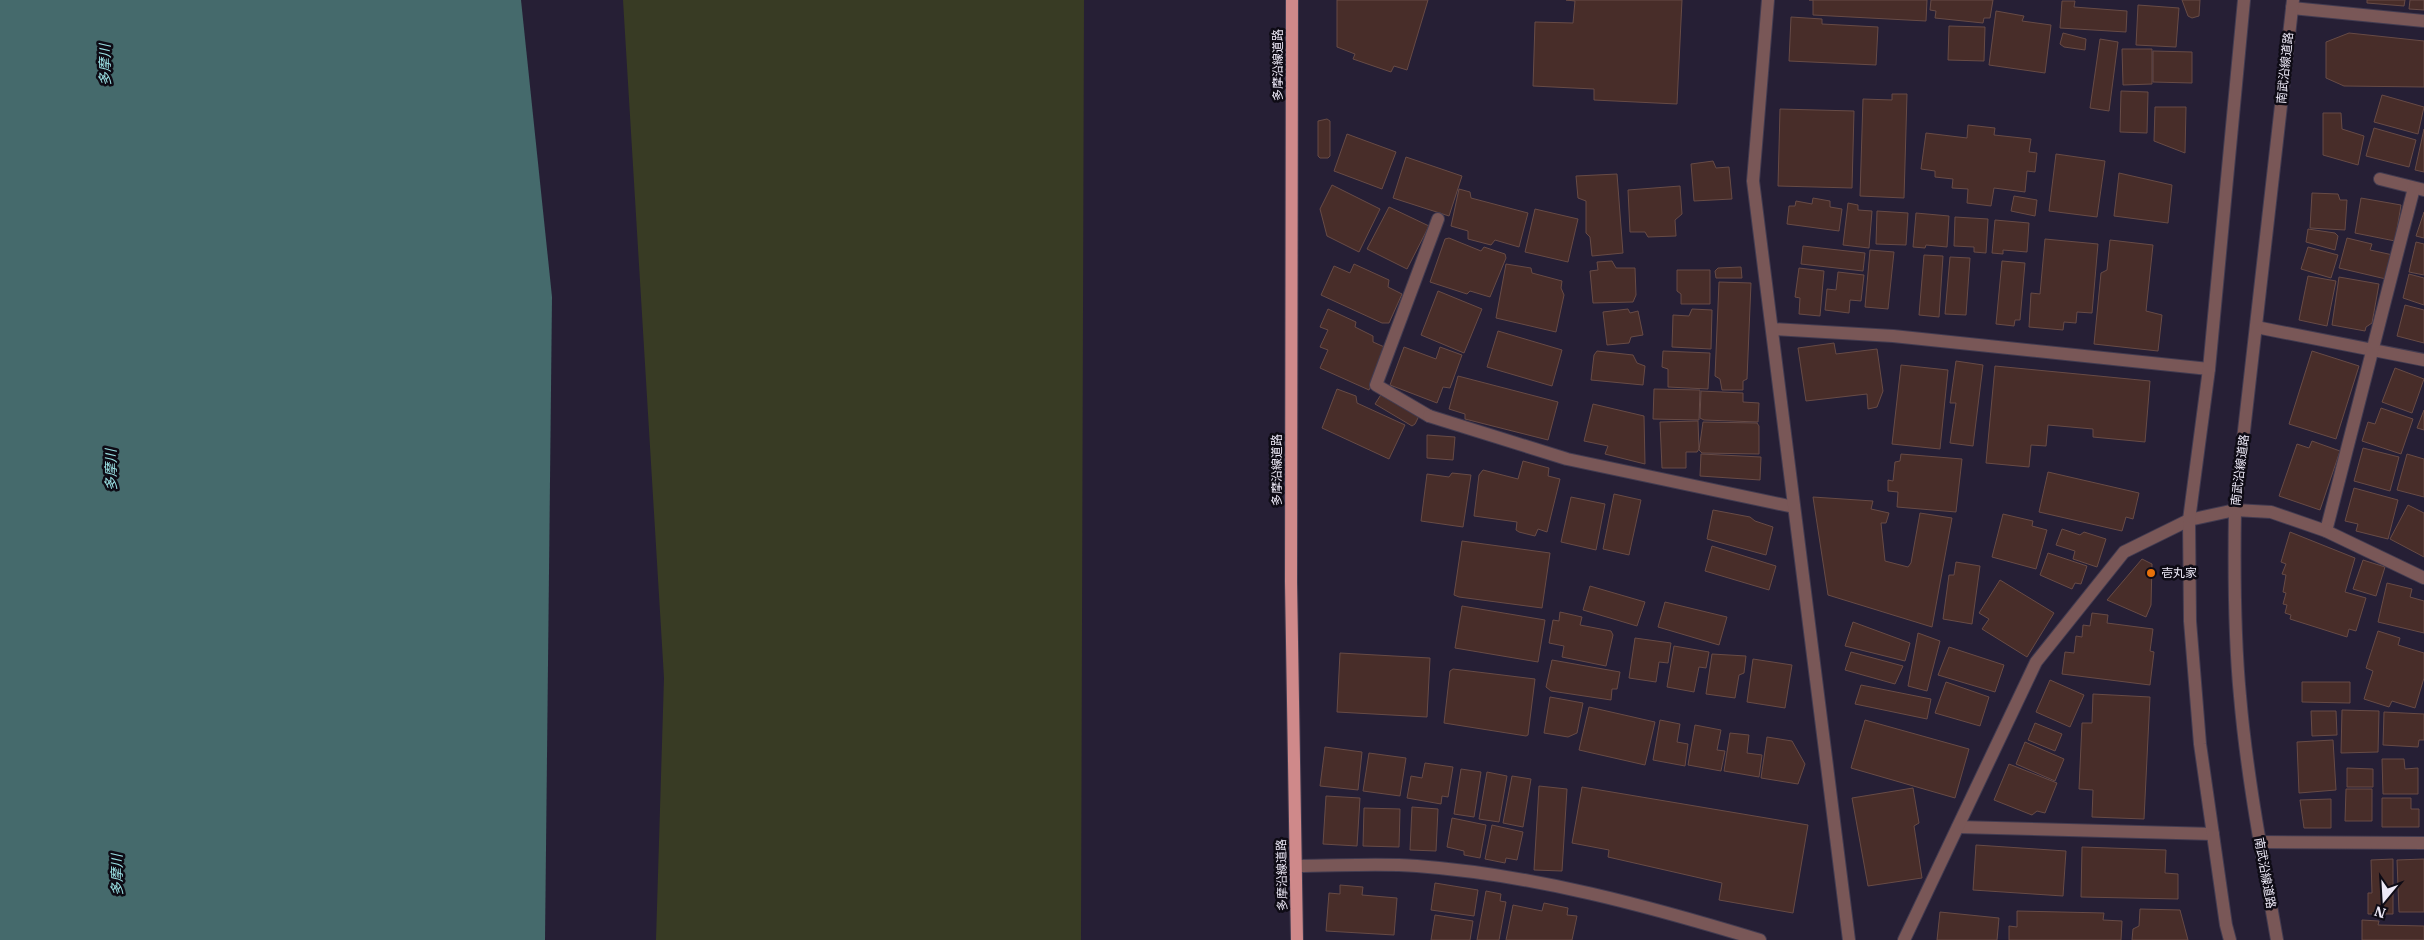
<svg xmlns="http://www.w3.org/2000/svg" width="2424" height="940" font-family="'IBM Plex Serif','Noto Sans JP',serif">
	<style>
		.green { fill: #383b24 }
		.water { fill: #456a6c }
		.building { fill: #482d29; stroke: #674b46 }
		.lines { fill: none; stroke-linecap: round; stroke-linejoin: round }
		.service-casing { stroke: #423b50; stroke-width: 14 }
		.minor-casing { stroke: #423b50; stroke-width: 14 }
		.tertiary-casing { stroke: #423b50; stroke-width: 14 }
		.primary-casing { stroke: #423b50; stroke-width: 14 }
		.service { stroke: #795757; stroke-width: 12 }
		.minor { stroke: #795757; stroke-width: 12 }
		.tertiary { stroke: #795757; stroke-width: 12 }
		.primary { stroke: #cf898a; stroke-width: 12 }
		.food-dot { fill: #e8710a; stroke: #0e0b15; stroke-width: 2 }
		.labels { text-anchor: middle; stroke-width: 5; stroke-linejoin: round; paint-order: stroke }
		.street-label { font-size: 12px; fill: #ede9f7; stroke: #0e0b15 }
		.poi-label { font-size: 12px; fill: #ede9f7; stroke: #0e0b15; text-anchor: start }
		.water-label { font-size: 14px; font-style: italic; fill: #9de5e8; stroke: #0e0b15 }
	</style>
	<rect width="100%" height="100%" fill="#261f35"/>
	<!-- green -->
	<path class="green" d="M623,0h461l-3,940h-425l8,-262z"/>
	<!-- water -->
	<path class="water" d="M0,0h521l31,297 -7,643h-545z"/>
	<!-- building -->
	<g class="building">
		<path d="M1337,0h91l-21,70 -13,-4 -3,6 -38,-13 2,-5 -18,-7z"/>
		<path d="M1566,0h116l-5,104 -83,-4v-11l-61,-3 2,-64 38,1 2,-22z"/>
		<path d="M1809,0h118l-1,21 -113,-6v-15z"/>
		<path d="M1931,0h62l-3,18h-6l-1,5 -48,-5 1,-7 -6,-1z"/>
		<path d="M2182,0h18l-1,16 -7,2 -4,-2z"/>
		<path d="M2367,0h38l-1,6 -37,-3z"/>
		<path d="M2410,0h14v10l-15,-1z"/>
		<path d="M2062,1h13l-1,6 53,4 -1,21 -66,-4z"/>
		<path d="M2138,5l41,3 -3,39 -40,-2z"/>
		<path d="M1996,11l28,5 -2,5 29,4 -6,48 -56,-8z"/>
		<path d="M1791,17l31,2v5l56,3 -2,38 -87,-4z"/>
		<path d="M1949,26l36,1 -1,34 -36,-1z"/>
		<path d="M2063,33l23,6 -1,11 -21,-3 -4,-3z"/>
		<path d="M2349,33l75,8v46l-80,-1 -18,-8v-36z"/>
		<path d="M2100,39l18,3 -9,69 -19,-3z"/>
		<path d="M2122,49h30v35l-29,1z"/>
		<path d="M2153,51l39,1v31l-39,-1z"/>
		<path d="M2121,91l27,1 -1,41 -27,-1z"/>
		<path d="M1892,94h15l-3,104 -44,-2 3,-97 29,1z"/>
		<path d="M2382,95l42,12 -6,27 -44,-12z"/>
		<path d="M2155,107h31l-1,46 -31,-12z"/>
		<path d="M1780,109l74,2 -2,77 -74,-2z"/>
		<path d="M2323,113h18l1,16 22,7 -6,29 -35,-10z"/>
		<path d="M1327,119l3,2v35l-2,2h-8l-2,-2v-35z"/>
		<path d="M1968,125l27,3 -1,7 37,4 -2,13 8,1 -2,19 -8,-1 -2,21 -31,-4 -3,18 -24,-3 1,-14 -16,-1 1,-9 -18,-2v-6l-14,-2 5,-36 41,5z"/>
		<path d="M2374,128l42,12 -7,27 -43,-11z"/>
		<path d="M2424,129v43l-9,-2z"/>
		<path d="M1347,134l49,18 -14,37 -48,-18z"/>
		<path d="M2056,154l49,7 -8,56 -48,-6z"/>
		<path d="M1406,157l56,19 -13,40 -56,-18z"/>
		<path d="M1713,161l3,7 13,-1 3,32 -38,2 -3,-37z"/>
		<path d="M2119,173l53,12 -4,38 -54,-7z"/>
		<path d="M1617,174l6,79 -31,3 -2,-19 -4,-4v-32l-8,-3 -2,-22z"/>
		<path d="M1332,185l48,24 -21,43 -32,-16 -7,-27z"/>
		<path d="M1680,186l2,28 -7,6 1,16 -28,1 -3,-5h-15l-2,-42z"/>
		<path d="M1459,189l11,3 1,6 57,15 -9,34 -24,-7 -4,5 -23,-6v-8l-17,-5z"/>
		<path d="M2312,193l26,1 2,6h7l-2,30 -35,-2z"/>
		<path d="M2014,196l23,4 -2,16 -24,-5z"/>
		<path d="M1813,198l17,3v6l12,2 -3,22 -52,-7 2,-18h6l1,-5 16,3z"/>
		<path d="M2361,198l40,7 -6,36 -40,-8z"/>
		<path d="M1848,203l10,2v5l14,1 -3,37 -26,-3z"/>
		<path d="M1389,207l40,19 -22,43 -40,-20z"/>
		<path d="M1535,209l43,10 -10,43 -43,-10z"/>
		<path d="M1877,211l31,2 -2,32 -30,-1z"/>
		<path d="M2424,212v26l-8,-2z"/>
		<path d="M1916,213l33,3 -2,31 -21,-2 -1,3 -12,-1z"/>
		<path d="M1955,217l33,2 -2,34 -12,-1v-5l-20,-1z"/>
		<path d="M1995,220l34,3 -2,29 -24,-2v4l-11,-1z"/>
		<path d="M2308,229l27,4 3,3 -3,14 -29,-8z"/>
		<path d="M1449,238l32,13 3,-4 21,7 1,4 -16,39 -20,-6 -3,3 -37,-12 15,-43z"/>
		<path d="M2347,238l25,6 -2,6 23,5 -7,24 -47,-11z"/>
		<path d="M2045,239l53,5 -6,69 -15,-1 -1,11 -12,-1 -1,8 -34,-3 2,-34 9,1z"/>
		<path d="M2110,240l43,5 -7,66 16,4 -4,36 -64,-7 7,-71 6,-3z"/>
		<path d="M2416,242l8,2v31l-15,-3z"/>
		<path d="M1803,246l62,7 -2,18 -62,-7z"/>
		<path d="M2308,247l30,8 -7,23 -30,-9z"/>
		<path d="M1870,250l24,2 -6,57 -23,-2z"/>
		<path d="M1924,255l19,1 -4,61 -20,-2z"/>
		<path d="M1950,257l20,1 -4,57 -21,-1z"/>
		<path d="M1612,261l4,7h19l1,27 -3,7 -40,1 -3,-32 8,-1 -1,-8z"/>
		<path d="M2002,261l23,2 -5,57h-5l-1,6 -18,-2z"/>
		<path d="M1354,264l35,16 -1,7 14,7 -13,29h-7l-61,-28 13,-29 16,7z"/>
		<path d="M1506,264l25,4 1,5 30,8 -1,7 3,7 -8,37 -60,-14z"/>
		<path d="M1741,267l1,11h-26l-1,-7 3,-3z"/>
		<path d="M1799,268l25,3 -4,45 -21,-2 1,-16 -5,-1z"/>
		<path d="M1677,270h33v34h-29v-10l-4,-3z"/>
		<path d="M1838,272l26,3 -3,26 -11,-1 -1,13 -24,-3 2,-21 9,1z"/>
		<path d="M2409,274l15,4v27l-21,-7z"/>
		<path d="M2308,276l28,5 -9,45 -28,-6z"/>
		<path d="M2339,277l40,7 -7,39 -6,4 -1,4 -33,-6z"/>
		<path d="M1719,282l32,1 -4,96 -4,2v9h-21l-2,-11 -5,-3z"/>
		<path d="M1438,291l44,18 -18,44 -43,-18z"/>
		<path d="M2405,305l19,5v33l-27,-7z"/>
		<path d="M1328,309l28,13 -1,5 18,9v6l16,7 -20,41 -49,-22 8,-18 -8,-3 8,-17 -8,-3z"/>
		<path d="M1628,309l2,4 8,-2 5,24 -12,2 -2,6 -22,2 -4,-33z"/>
		<path d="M1692,309l20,1 -1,39 -39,-2 1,-32 16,1z"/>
		<path d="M1498,331l64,19 -10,36 -65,-19z"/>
		<path d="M1834,343l2,11 41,-5 6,42 -6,16 -9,2 -1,-15 -61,7 -8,-53z"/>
		<path d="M1404,347l32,12 4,-12 22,8 -12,33 -7,-1 -6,16 -47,-18z"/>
		<path d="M1597,351l36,4 4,8 8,3 -2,19 -52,-5 3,-25z"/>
		<path d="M1663,351l47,2 -2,36 -40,-2v-18l-6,-2z"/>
		<path d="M2312,351l47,15 -23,73 -47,-15z"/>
		<path d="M1956,361l27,4 -10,81 -23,-3 6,-40h-6z"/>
		<path d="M1901,365l47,5 -8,79 -48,-5z"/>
		<path d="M1995,366l155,15 -5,61 -52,-5v-8l-45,-4 -2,21 -15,-1 -2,22 -43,-4z"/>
		<path d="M2395,368l29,11 -12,34 -30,-11z"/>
		<path d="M1458,376l100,26 -10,38 -83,-21v-5l-16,-5z"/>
		<path d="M1337,389l19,7 1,7 48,22 -16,34 -67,-31z"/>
		<path d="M1654,389l46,1 -1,30 -46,-1z"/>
		<path d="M1701,391l42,2v9l16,1 -1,19 -54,-2 -4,-2z"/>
		<path d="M1382,393l37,23 -4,8 -3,2 -37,-22z"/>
		<path d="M1593,404l51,12 1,48 -40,-10 3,-8 -24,-5z"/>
		<path d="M2381,408l32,11 -12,35 -39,-13 6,-19 7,2z"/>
		<path d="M2424,410v20l-7,-2z"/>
		<path d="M1698,421l1,28 -2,3h-11v16h-24l-2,-46z"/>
		<path d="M1703,422l54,1 2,3v28l-57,-1 -3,-3z"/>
		<path d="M1427,435l28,2 -2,23 -26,-2z"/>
		<path d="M2312,441l28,10 -20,59 -41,-14 18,-52 12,4z"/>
		<path d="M2363,448l36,9 -9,34 -36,-10z"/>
		<path d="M1701,454l60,3 -1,23 -60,-4z"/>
		<path d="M1901,454l61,5 -6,53 -59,-5 1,-15 -10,-1v-11l5,1 2,-19 5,-1z"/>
		<path d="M2407,454l17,5v38l-27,-7z"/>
		<path d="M1523,461l26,7 -1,8 12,3 -13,53 -9,-3 -3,7 -16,-4 -3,-2 1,-8 -43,-6 5,-41 4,-5 35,9z"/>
		<path d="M2048,472l91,21 -6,26 -7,-2 -4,14 -83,-19z"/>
		<path d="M1452,473l19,2 -8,52 -42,-6 6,-47 22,3z"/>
		<path d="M2354,488l44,12 -10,39 -32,-8 2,-7 -13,-3z"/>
		<path d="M1614,494l27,6 -12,55 -26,-6z"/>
		<path d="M1571,497l34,7 -9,46 -35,-8z"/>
		<path d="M1813,497l60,4 -2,8 18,4 -3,10h-5l4,38 23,6 3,-4 9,-50 32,5 -20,109 -104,-32z"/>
		<path d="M2408,505l16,8v44l-34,-18z"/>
		<path d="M1713,510l37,7 5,4 18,6 -7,28 -59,-16z"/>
		<path d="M2003,514l30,7 -1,5 15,4 -11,39 -44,-12z"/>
		<path d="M2062,529l18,6 4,-3 22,7 -9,28 -24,-8 2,-8 -19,-6z"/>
		<path d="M2290,532l65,26 -10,34 21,6 -10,33 -7,-2 -2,8 -57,-18 1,-4 -6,-2 2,-8 -4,-1 3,-11 -3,-1 3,-17 -4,-1 4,-10 -5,-2z"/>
		<path d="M1462,541l88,12 -8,55 -83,-11 -5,-2z"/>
		<path d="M1712,546l64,20 -7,24 -64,-19z"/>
		<path d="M2048,553l39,13 -6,18 -6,-1 -3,6 -32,-14z"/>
		<path d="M2142,559l10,5 -1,41 -5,12 -39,-17z"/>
		<path d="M2363,560l22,7 -9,29 -23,-7z"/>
		<path d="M1956,562l24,4 -8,58 -29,-5 6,-44h5z"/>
		<path d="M2000,580l54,33 -27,44 -45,-28 7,-10 -10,-6z"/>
		<path d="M2387,583l25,6 -2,8 14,4v32l-46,-11z"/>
		<path d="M1590,586l55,16 -8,24 -54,-16z"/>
		<path d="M1665,602l62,15 -8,28 -61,-18z"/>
		<path d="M1462,606l83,14 -7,42 -83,-14z"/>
		<path d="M1560,612l22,5 -2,8 31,6 2,4 -7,31 -44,-9 2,-11 -15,-3 4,-23 6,1z"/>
		<path d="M2092,613l16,2 -1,8 46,6 -3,22 4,1 -4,33 -88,-11 3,-22 9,1 2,-17 6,1 1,-12 7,1z"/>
		<path d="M1853,622l57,21 -5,18 -60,-15z"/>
		<path d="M2378,631l22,7 -2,7 26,8v25l-9,30 -23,-7 -3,6 -25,-8 9,-28 -7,-3z"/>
		<path d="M1918,633l22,8 -13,50 -19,-5z"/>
		<path d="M1635,638l36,5 -3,20 -9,-1 -3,20 -27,-4z"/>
		<path d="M1674,646l35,6 -3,16 -7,-1 -5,25 -27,-5z"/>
		<path d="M1949,647l55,18 -9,27 -57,-17z"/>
		<path d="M1851,652l52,14 -8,18 -50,-14z"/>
		<path d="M1340,653l90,5 -3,59 -90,-5z"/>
		<path d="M1712,654l34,2 -2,17 -5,2 -4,23 -29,-4z"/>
		<path d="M1753,659l39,6 -7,43 -38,-6z"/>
		<path d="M1552,660l68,12 -3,17h-5l-1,11 -60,-9 -5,-4z"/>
		<path d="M1453,669l82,10 -7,56 -2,1 -82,-13 6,-52z"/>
		<path d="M2050,680l34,15 -14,32 -34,-15z"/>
		<path d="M1946,682l43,15 -9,29 -45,-13z"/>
		<path d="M2302,682h48v21l-48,-1z"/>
		<path d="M1861,685l70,14 -4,20 -72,-15z"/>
		<path d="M2093,694l57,3 -6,122 -52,-2 1,-27 -14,-1 3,-66h10z"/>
		<path d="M1550,697l33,6 -6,30 -9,4 -24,-4z"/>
		<path d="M1589,707l66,15 -10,43 -66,-15z"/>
		<path d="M2342,710l37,1 -1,41 -37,1z"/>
		<path d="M2311,711h25l1,24 -25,1z"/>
		<path d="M2384,712l40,2v26h-5l-1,7 -35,-2z"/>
		<path d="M1660,720l20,4 -3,18 11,2 -3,22 -32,-6z"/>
		<path d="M1865,720l104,29 -14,49 -104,-30z"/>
		<path d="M2035,723l27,11 -7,17 -27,-11z"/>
		<path d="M1695,725l26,5 -4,20 8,1 -4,20 -33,-6z"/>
		<path d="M1730,733l19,2 -2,18 15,2 -3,22 -35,-6z"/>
		<path d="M1767,737l25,4 13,23 -7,20 -37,-6z"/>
		<path d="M2333,740l3,50 -37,3 -2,-51z"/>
		<path d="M2025,742l39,17 -9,22 -39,-17z"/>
		<path d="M1325,747l37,5 -4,38 -38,-4z"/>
		<path d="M1369,753l37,5 -6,38 -37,-5z"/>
		<path d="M2382,759h22l1,10 13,-1v26h-35z"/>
		<path d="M1425,763l28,4 -5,30 -6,-1 -1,8 -34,-6 4,-22 11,2z"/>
		<path d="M2009,764l48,19 -12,30 -8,-2 -5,4 -38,-15z"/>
		<path d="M2347,768l26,1v18h-26z"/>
		<path d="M1461,769l20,3 -7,45 -20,-3z"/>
		<path d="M1487,772l20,4 -8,46 -20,-3z"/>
		<path d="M1512,776l19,3 -8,48 -20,-4z"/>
		<path d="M1539,786l28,3 -5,82 -28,-1z"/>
		<path d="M1582,787l226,38 -15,88 -74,-13 3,-17 -114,-26 1,-7 -37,-7z"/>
		<path d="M1913,788l6,35 -5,3 8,52 -54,8 -16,-88z"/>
		<path d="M2346,789h26v32h-27z"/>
		<path d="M1326,796l34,2 -3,48 -34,-2z"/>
		<path d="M2382,798h29v11h8v18h-37z"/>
		<path d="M2331,799v29h-27l-4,-28z"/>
		<path d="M1412,807l26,2 -2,42 -26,-1z"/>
		<path d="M1364,808l36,1 -1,38 -36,-1z"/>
		<path d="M1452,818l34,7 -6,33 -16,-3v-4l-17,-4z"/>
		<path d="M1492,825l31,7 -6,28 -11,-2 -1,5 -20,-4z"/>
		<path d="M1976,845l90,6 -3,45 -90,-6z"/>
		<path d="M2082,847l84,3 -1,23 13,1v25l-97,-2z"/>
		<path d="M2393,859v55h-25v-21h4l-1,-33z"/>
		<path d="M2424,859v53h-25l-2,-52z"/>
		<path d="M1435,883l43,7 -4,26 -43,-6z"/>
		<path d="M1340,885l23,2 -1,8 35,3 -3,37 -68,-4 3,-38 11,1z"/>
		<path d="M1486,891l15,3 -1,7 6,1 -7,38h-22z"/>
		<path d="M1544,903l24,5 -1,7 10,1 -5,24h-66l7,-35 29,6z"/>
		<path d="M2140,909l40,1 8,30h-56l1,-11 6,-3z"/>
		<path d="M2017,911l87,2 -1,7 19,1 -1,19h-112v-14l8,1z"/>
		<path d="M1940,912l59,6 -2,22h-60z"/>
		<path d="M1435,915l38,6 -3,19h-39z"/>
		<path d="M2362,920l17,1 -1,4 46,1v14h-62z"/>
	</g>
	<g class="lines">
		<defs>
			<g id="service">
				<path d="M2380,179l44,11"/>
				<path d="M2256,327l168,33"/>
				<path d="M1429,416l-53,-31 62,-166"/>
				<path d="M2326,531l88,-343"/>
			</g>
			<g id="minor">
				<path d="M2292,8l132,13"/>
				<path d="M1772,329l121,7 316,33"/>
				<path d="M1429,416l138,43 227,48"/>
				<path d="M1958,827l255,7"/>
				<path d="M2260,842l164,1"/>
				<path d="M1296,866c40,0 82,-3 121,0 118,9 231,40 343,74"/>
				<path d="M1904,940l132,-278 88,-110 65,-32 46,-10 36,2 55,19 98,47"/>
			</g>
			<g id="tertiary">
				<path d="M1768,0l-15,181 96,759"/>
				<path d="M2230,940l-4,-15 -26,-181 -10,-123 -1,-101 20,-151 35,-369"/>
				<path d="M2277,940c-14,-81 -30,-162 -37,-244 -6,-62 -6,-124 -5,-186l58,-510"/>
			</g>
			<path id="primary" d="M1292,0l-1,582 6,358"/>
		</defs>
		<!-- service casing -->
		<use href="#service" class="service-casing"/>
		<!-- minor casing -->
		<use href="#minor" class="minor-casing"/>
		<!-- tertiary casing -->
		<use href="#tertiary" class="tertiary-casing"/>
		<!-- primary casing -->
		<use href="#primary" class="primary-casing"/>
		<!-- service -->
		<use href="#service" class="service"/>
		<!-- minor -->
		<use href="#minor" class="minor"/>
		<!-- tertiary -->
		<use href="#tertiary" class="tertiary"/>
		<!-- primary -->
		<use href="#primary" class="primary"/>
	</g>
	<!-- markers -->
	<circle class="food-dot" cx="2151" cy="573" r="5"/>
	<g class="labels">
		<!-- street labels -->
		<g class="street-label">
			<text transform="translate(1278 65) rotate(-90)" y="4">多摩沿線道路</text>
			<text transform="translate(2285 68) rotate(-84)" y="4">南武沿線道路</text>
			<text transform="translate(1277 470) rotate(-90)" y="4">多摩沿線道路</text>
			<text transform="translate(2240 470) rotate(-83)" y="4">南武沿線道路</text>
			<text transform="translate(2265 873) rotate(80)" y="4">南武沿線道路</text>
			<text transform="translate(1282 875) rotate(-91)" y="4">多摩沿線道路</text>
		</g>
		<!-- poi labels -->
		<g class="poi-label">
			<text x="2161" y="577">壱丸家</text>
		</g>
		<!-- water labels -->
		<g class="water-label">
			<text transform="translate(105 65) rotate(-91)" y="5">多摩川</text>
			<text transform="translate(111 470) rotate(-91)" y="5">多摩川</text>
			<text transform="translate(117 875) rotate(-91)" y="5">多摩川</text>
		</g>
	</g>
	<!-- north arrow -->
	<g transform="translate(2384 900) rotate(198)" stroke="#0e0b15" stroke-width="4" paint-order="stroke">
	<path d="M0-4L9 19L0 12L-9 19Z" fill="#ede9f7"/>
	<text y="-8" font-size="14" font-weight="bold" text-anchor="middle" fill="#ede9f7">N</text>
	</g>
</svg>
